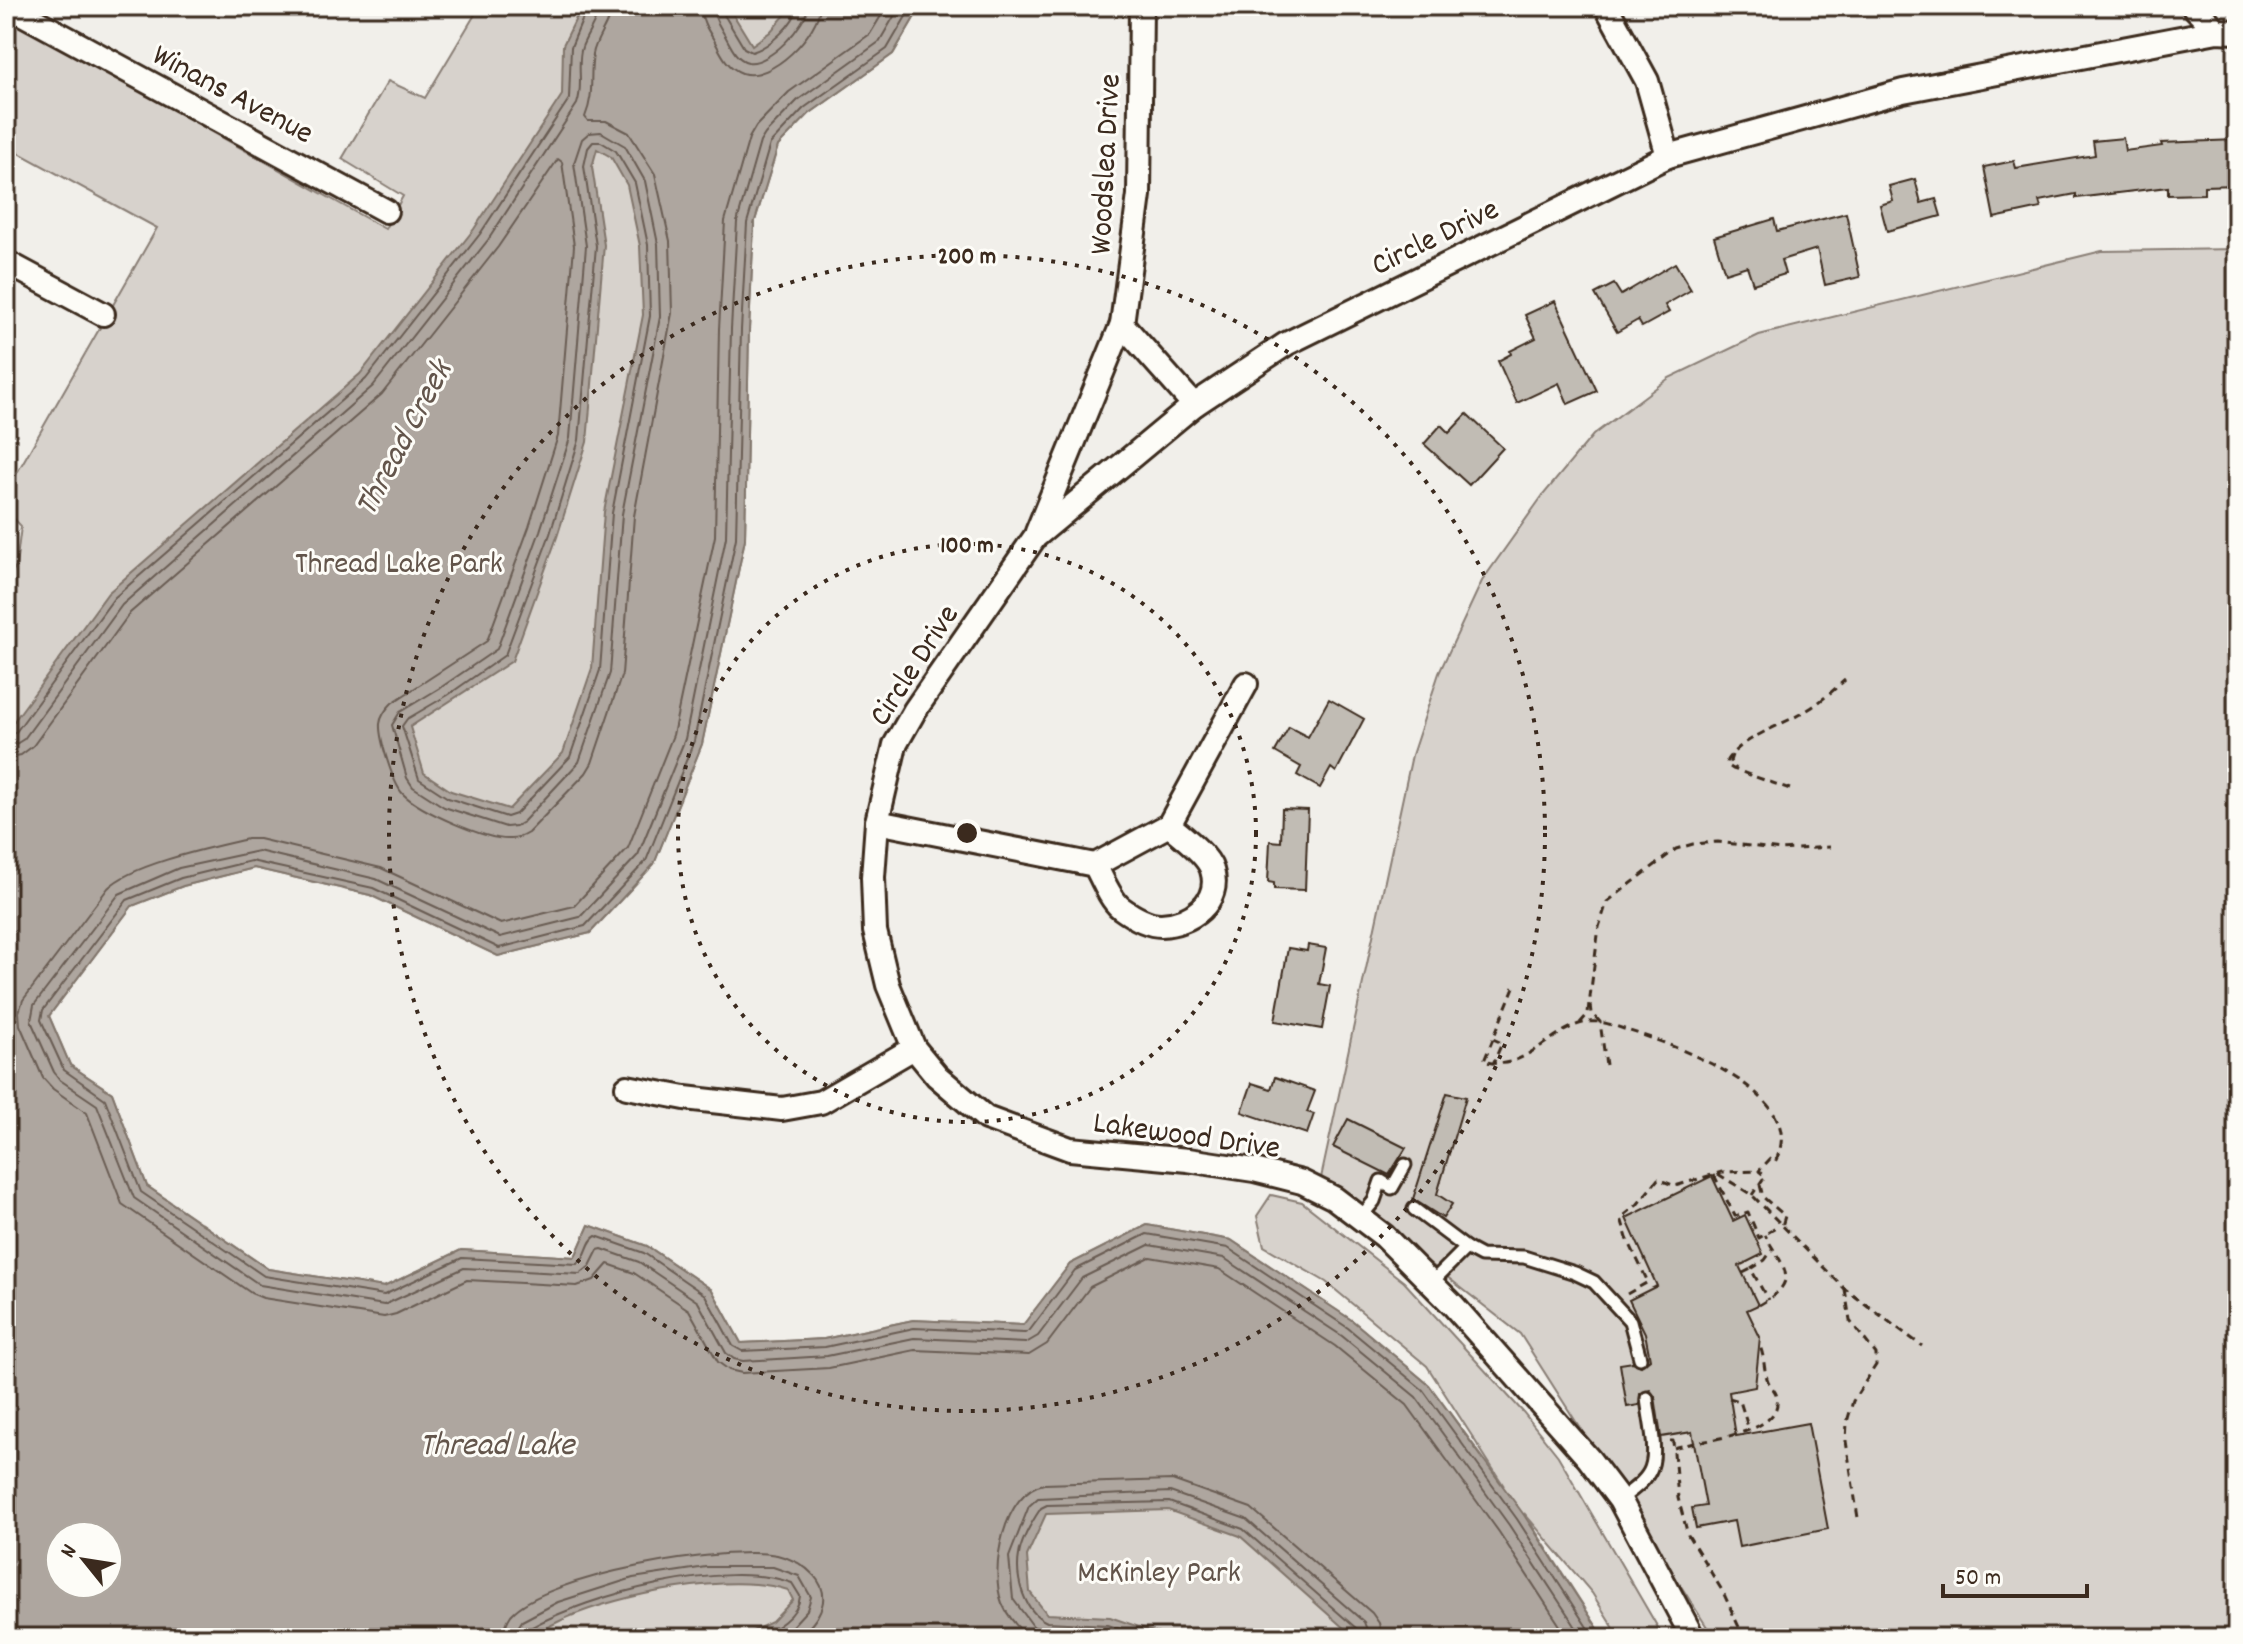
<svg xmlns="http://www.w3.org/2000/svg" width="2243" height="1644" font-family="Dekko,sans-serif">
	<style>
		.green { fill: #d7d2cc; stroke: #897e75; stroke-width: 2; fill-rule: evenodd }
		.water { fill: #aea69f; stroke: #80746b; stroke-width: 2; fill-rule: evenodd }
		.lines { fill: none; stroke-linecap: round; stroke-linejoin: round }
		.shore { stroke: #695c52; stroke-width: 2 }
		.building { fill: #c1bcb4; stroke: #3b2a1e; stroke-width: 2 }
		.lane-casing { stroke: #3b2a1e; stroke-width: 17 }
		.street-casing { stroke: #3b2a1e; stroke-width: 28 }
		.path { stroke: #3b2a1e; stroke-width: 3; stroke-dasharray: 8 6; stroke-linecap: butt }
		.lane { stroke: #fdfcf7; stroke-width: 11 }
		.street { stroke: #fdfcf7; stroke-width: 22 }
		.ring { fill: none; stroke: #3b2a1e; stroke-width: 4; stroke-dasharray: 4 8 }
		.labels { text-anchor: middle; stroke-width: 6; stroke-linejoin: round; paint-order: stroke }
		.street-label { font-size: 32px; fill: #3b2a1e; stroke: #fdfcf7 }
		.park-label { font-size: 32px; fill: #62544a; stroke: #fdfcf7 }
		.water-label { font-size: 34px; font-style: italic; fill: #63554b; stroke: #fdfcf7 }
		.centre { fill: #3b2a1e; stroke: #fdfcf7; stroke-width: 4 }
		.ring-label { font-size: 24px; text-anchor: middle; font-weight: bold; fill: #3b2a1e; stroke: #fdfcf7; stroke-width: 6; stroke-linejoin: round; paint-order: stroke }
	</style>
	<rect width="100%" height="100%" fill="#f1efea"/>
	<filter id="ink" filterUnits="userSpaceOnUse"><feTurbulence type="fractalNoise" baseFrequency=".0125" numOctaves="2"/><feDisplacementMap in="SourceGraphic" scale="16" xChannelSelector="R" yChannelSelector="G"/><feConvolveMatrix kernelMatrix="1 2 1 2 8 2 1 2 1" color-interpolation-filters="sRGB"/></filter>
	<g filter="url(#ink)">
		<!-- green -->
		<g class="green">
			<path d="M480,6h441l-28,48 -84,60 -31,32 -24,78 -5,106 -4,209 -43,205 -48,120 -64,69 -92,23 -128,-61 -116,-27 -71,18 -51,20 -83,110 21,49 42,28 35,93 121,83 116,18 77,-37 114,7 14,-32 58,21 65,44 29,53 83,-4 89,-19 110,5 47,-61 77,-39 84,15 122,81 76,64 75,101 -77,-120 -101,-84 -62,-36 -7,-30 14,-21 31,7 102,80 119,130 35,44 106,182h-44l-28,-45 -68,-80 80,125h-1598v-1054l10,-17 5,-41 -15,-16v-18l151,-264 -151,-82v-130l379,213 18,-33 -61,-37 46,-78 37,17zM60,1536h48v48h-48z"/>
			<path d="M2237,249v1389h-523l-194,-304 -199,-156 91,-423 27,-82 43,-92 61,-86 50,-60 76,-57 90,-43 343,-84z"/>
		</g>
		<!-- water -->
		<path class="water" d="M582,6h146l24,39 18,-13 23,-26h128l-28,48 -84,60 -31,32 -24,78 -5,106 -4,209 -43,205 -48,120 -64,69 -92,23 -128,-61 -116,-27 -71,18 -51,20 -83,110 21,49 42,28 35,93 121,83 116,18 77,-37 114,7 14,-32 58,21 65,44 29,53 83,-4 89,-19 110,5 47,-61 77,-39 84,15 122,81 76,64 95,130 80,123h-249l-115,-102 -72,-26 -122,4 -19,42 3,36 17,22 63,3 61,21h-433l34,-16 21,-22 -5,-10c-57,-18 -167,4 -222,28 -13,6 -26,13 -39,20h-521v-906l102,-139 252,-219 114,-145 88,-134 1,-50zM597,149l14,8 16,28 13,61 3,69 -39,197 -12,156 -29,85 -54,56 -58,-18 -27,-18 -14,-46 102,-66 45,-124 30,-95 17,-197 -12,-78zM60,1536h48v48h-48z"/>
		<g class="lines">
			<!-- shore -->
			<g class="shore">
				<path d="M700,6c1,13 7,23 14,34 7,13 13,28 28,33 29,10 77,-40 78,-67"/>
				<path d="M712,6c1,11 7,19 12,28 6,10 11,25 24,28 20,4 59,-37 60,-56"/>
				<path d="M722,6l1,7 21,35 8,4c17,-5 43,-28 46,-46"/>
				<path d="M887,6l-17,28 -81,58 -33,34 -7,12 -24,83 -6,108 -4,207 -42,199 -45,113 -54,58 -73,18 -120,-56 -122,-29h-12c-34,8 -115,25 -139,49l-85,112 -4,12 1,13 23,53 10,11 34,24 35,91 129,89 12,5 121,19 12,-3 71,-34 110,6 17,-6 14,-16 26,9 55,37 29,52 11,8 13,3 87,-5 86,-18 114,5 18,-11 43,-57 60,-30 69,12 116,77 72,59 92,127 69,106"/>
				<path d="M900,6l-21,36 -81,58 -33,34 -5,8 -23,80 -6,107 -5,208 -41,202 -47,116 -58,62 -80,20 -124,-58 -118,-28 -79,17 -60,26 -85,111 -3,16 23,51 6,8 37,25 37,93 126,87 124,20 80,-37 116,6 10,-8 8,-16 4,-1 37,13 59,40 28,51 8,6 9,2 84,-5 87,-18 112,5 12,-7 44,-58 67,-33 75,13 118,78 74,61 93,128 74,113"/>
				<path d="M912,6l-25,43 -83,59 -34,36 -23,79 -6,107 -5,208 -42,203 -48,120 -61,65 -86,22 -126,-60 -122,-27 -70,17 -54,22 -84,110 -2,10 23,50 41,29 36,93 123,84 120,19 78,-37 115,6c11,-6 9,-23 19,-28l48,17 61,42 28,51 9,5 83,-4 89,-19 111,5 5,-3 45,-60 72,-36 81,14 120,80 75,62 94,129 77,119"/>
				<path d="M601,132l24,14 20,35 13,63 2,73 -38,197 -12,159 -31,89 -56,60 -7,4 -10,1 -62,-20 -31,-20 -6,-9 -15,-53 8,-13 43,-26 54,-37 43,-118 30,-93 16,-192 -12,-83 8,-24 7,-6z"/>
				<path d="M593,142h8l15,9 19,32 13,62 2,71 -38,197 -12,157 -30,87 -54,57 -9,3 -59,-19 -29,-19 -17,-53 5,-7 41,-24 57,-40 45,-121 29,-94 17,-194 -12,-80 4,-18z"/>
				<path d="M6,736l10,-4 98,-134 252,-219 114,-145 89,-135 2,-52 17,-41"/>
				<path d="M6,746l10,-2 8,-5 98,-134 251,-219 115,-146 89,-136c7,-18 -1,-39 5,-57 5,-14 16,-26 17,-41"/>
				<path d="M6,758l15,-3 12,-9 97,-133 252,-219 116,-147 60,-88 4,3 12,84 -16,190 -29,91 -42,114 -95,62c-6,6 -11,12 -12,21 -1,14 13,60 23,70 17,17 84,47 108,45 7,0 12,-3 17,-6l58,-60 6,-10 30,-89 12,-158 38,-203 -2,-72 -15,-67 -26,-41 -23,-12h-18l-3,-4c10,-25 4,-38 8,-63 3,-17 17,-30 18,-48"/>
				<path d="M504,1638c0,-9 2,-16 7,-23 35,-40 214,-70 266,-60 26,6 59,29 41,60 -4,9 -13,16 -20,23"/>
				<path d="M516,1638l1,-9 5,-8 36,-19 75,-24 73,-11h67l26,9 12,21 -4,13 -26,28"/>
				<path d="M526,1638l4,-10c61,-34 195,-69 262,-45l8,13c-1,20 -27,34 -43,42"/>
				<path d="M1029,1638c-10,-9 -22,-23 -27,-35 -13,-33 2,-112 42,-119l128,-4 79,28 121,105 7,10 3,15"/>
				<path d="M1116,1638l-10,-3 -65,-4 -8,-5 -20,-27 -4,-42 20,-51 9,-8 132,-6 76,27 118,103 6,16"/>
				<path d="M1147,1638l-39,-13 -61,-3c-23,-10 -32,-44 -28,-67 2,-14 14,-35 22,-47l6,-3 122,-3 74,27 114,100 2,9"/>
			</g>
		</g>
		<!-- building -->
		<g class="building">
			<path d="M2123,138l2,13 37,-5 -1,-3 75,-3 1,45 -33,1v8l-36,1v-8l-92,11v-4l-37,7 2,7 -47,10 -10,-51 30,-6 2,7 79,-13 -2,-14z"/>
			<path d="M1915,179l6,24 15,-4 5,17 -54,15 -7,-26 13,-4 -4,-15z"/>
			<path d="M1846,213l14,64 -35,8 -8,-36 -36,11 4,14 -32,10 -6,-18 -22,7 -11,-36 60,-18 3,12z"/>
			<path d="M1675,263l16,27 -26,15 4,7 -27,15 -4,-7 -21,12 -22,-38 19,-10 7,11z"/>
			<path d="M1555,301l42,90 -29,13 -9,-21 -42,20 -19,-42 13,-7 -1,-3 26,-13 -11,-23z"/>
			<path d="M1467,414l36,34 -34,37 -45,-41 17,-19 8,8z"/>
			<path d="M1329,699l35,20 -28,53 -5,-4 -11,20 -23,-13 4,-8 -26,-15 14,-25 19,10z"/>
			<path d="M1282,809l26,1 -3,80 -31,-1v-6l-6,-1 2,-41 11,1z"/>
			<path d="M1308,945l18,3 -7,36 11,2 -8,43 -47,-8 13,-73 19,3z"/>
			<path d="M1275,1077l40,14 -8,21 7,2 -7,20 -65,-22 10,-29 19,6z"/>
			<path d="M1447,1093l19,4 -29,97 15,10 -9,14 -30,-19z"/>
			<path d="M1348,1119l58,29 -17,27 -56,-28z"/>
			<path d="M1712,1176l21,45 12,-6 18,39 -24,12 19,39 -11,5 13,27 -5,50 -26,5 7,44 72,-13 20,106 -89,18 -5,-26 -38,7 -4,-20 14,-2 -14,-74 -31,5 -6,-40 -5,-7 -10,4 -1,11 -12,2 -7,-43 13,-2 8,4 9,-7 -5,-26 -16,-33 28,-14 -31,-68z"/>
		</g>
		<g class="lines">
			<defs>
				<g id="lane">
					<path d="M1414,1209l52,39"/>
					<path d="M1360,1218l14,-17 7,-20 11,7 13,-23"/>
					<path d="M1431,1283l35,-35 15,8 43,1 51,16 19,9 36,39 10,37"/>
					<path d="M1620,1500c10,-9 26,-18 31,-32 7,-19 -2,-49 -4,-70"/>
				</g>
				<g id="street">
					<path d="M8,6l378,205"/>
					<path d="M1606,6l41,75 21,75"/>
					<path d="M2193,6l24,25"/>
					<path d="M6,262l97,52"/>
					<path d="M1122,324l72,81"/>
					<path d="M1037,532l85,-208 17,-129 2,-189"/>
					<path d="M877,822l218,43c7,13 15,34 26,43 11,8 26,17 40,17 29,-1 61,-23 51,-55 -4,-15 -31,-35 -43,-45"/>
					<path d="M1095,865l74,-40 77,-141"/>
					<path d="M627,1087l58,11 97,11 39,-7 93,-54"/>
					<path d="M1693,1638l-73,-138 -31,-41 -136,-154 -69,-69 -50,-38 -32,-16 -48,-12 -66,-10 -118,-11 -84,-31 -49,-42 -23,-28 -26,-63 -13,-54 -2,-54 4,-55 18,-77 20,-35 120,-173 159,-132 92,-61 382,-188 235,-65 314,-60 20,1"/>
				</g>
			</defs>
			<!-- lane casing -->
			<use href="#lane" class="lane-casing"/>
			<!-- street casing -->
			<use href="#street" class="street-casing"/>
			<!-- path -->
			<g class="path">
				<path d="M1732,755l-2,6 6,8"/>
				<path d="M1790,789l-57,-20 -6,-4v-5c17,-24 57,-35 82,-51 13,-8 24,-19 36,-29"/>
				<path d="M1514,987l-30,74c38,14 68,-34 104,-39 14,-2 29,5 42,9 41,13 117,42 142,80 12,17 12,33 3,51l-5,-3 -11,12 6,5 -13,19"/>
				<path d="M1580,1023l8,-9 1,-12"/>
				<path d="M1493,1039l9,4 -9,21"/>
				<path d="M1606,1065l-6,-43 -8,-9 -2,-16 9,-70 8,-25 69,-53 17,-5 25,-2 63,8 49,-3"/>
				<path d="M1718,1174l34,21 93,94 77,57"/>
				<path d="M1714,1175l21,41 13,-4 11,26 20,-12"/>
				<path d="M1760,1185l3,12 22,19 -3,10"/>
				<path d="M1751,1269l14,-9 7,-10"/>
				<path d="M1743,1273l8,-4 17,31"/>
				<path d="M1845,1289l5,32 26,33v11l-23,36 -6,21 -1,19 12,77"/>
				<path d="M1627,1294l21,-12 -21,-44 -6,-20 16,-13 21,-26 17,7 47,-14 37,-1"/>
				<path d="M1759,1305c44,-25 24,-37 6,-70"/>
				<path d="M1729,1398l11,3 9,29"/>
				<path d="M1670,1441h3l5,57 10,37 35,57 21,46"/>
				<path d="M1674,1448c26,-9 109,-12 103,-51 -1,-6 -7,-11 -9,-16 -5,-12 -3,-25 -9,-37"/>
			</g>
			<!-- lane -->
			<use href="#lane" class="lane"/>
			<!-- street -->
			<use href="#street" class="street"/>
		</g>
	</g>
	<!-- distance rings -->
	<g class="ring">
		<circle cx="967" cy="833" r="289"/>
		<circle cx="967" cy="833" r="578"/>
	</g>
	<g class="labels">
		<!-- street labels -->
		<g class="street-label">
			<text transform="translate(234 92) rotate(28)" y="11">Winans Avenue</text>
			<text transform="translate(1103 164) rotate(-87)" y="11">Woodslea Drive</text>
			<text transform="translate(1434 235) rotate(-26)" y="11">Circle Drive</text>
			<text transform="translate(912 664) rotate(-57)" y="11">Circle Drive</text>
			<text transform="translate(1187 1133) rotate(8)" y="11">Lakewood Drive</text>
		</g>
		<!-- park labels -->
		<g class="park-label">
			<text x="399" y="572">Thread Lake Park</text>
			<text x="1159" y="1581">McKinley Park</text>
		</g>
		<!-- water labels -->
		<g class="water-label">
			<text transform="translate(401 437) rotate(-62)" y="12">Thread Creek</text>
			<text x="497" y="1454">Thread Lake</text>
		</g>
	</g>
	<circle cx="967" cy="833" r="12" class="centre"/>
	<g class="ring-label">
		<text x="967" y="263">200 m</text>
		<text x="967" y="552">100 m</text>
	</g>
	<!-- margin -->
	<rect width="2243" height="1644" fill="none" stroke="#fdfcf7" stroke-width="32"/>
	<rect x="16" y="16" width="2211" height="1612" fill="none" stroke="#3b2a1e" stroke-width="3" filter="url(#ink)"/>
	<!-- north arrow -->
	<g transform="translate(84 1560) rotate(300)"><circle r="38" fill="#fdfcf7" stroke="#afa8a0" stroke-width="2"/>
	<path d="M0-6L14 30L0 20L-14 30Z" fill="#3b2a1e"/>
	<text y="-12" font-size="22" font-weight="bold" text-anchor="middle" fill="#3b2a1e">N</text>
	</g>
	<!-- scale -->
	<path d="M1943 1584v12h144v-12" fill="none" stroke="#3b2a1e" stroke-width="4"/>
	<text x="1955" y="1584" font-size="24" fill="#3b2a1e" stroke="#fdfcf7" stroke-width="6" paint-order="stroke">50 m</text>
</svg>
